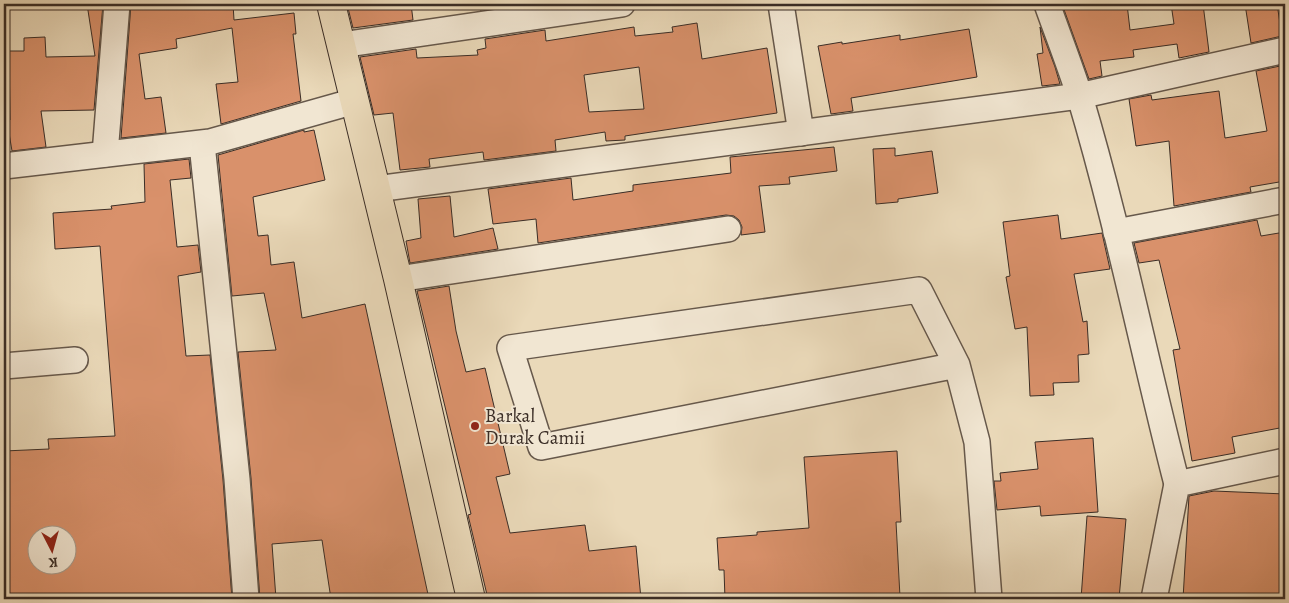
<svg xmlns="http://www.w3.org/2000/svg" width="1289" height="603" font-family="Alegreya,serif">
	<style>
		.building { fill: #d9916b; stroke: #3a2d26; fill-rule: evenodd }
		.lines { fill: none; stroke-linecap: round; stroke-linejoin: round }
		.minor-casing { stroke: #66584b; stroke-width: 28 }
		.major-casing { stroke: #3a2d26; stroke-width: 30 }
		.minor { stroke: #f1e6d2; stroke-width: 25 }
		.major { stroke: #ead9b9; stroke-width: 28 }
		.poi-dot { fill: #8f2418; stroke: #f1e6d2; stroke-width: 2 }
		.labels { text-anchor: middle; stroke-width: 4; stroke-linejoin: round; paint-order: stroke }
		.poi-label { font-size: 19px; fill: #3a2d26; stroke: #f1e6d2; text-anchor: start }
	</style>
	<rect width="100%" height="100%" fill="#ead9b9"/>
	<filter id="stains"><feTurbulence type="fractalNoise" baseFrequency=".004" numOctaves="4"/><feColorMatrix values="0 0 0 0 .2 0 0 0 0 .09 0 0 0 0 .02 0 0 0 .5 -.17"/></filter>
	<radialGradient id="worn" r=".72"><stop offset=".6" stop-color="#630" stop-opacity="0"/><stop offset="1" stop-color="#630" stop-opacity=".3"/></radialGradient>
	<!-- building -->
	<g class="building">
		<path d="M87,4h16l-9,106 -53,1 5,36 -34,4 -5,-30 3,-1 -1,-69h15v-13l21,-1 1,20 49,-1z"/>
		<path d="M131,4h102l1,16 60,-7 2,21h-3l8,67 -80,23 -5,-40 22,-2 -6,-54 -56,11 1,9 -38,6 6,45 16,-2 5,36 -45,5z"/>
		<path d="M347,4h64l2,16 -60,8z"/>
		<path d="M479,4h38v1l-37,5z"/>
		<path d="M1062,4h20l1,5 44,-5 3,26 44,-6 -3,-20h32l6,48 -30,6 -2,-14 -44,6 1,7 -34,4 2,15 -13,3z"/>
		<path d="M1245,4h32l5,32 -31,7z"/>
		<path d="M697,23l5,36 65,-11 10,65 -152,23v4l-19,1 -1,-9 -50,8 1,11 -72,9 -1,-8 -54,7 1,8 -30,3 -7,-57 -19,2 -14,-58 56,-8 1,9 61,-3 -1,-5 9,-2 -1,-9 60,-9 1,11 88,-14 1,9 38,-4 -1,-5zM639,67l5,42 -55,3 -5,-37z"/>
		<path d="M1040,27l15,40 5,17 -18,2 -5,-32 6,-1z"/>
		<path d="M969,29l8,48 -126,21 2,13 -22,3 -13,-68 24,-4v2l58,-9v5z"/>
		<path d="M1285,65v116l-35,6 1,5 -77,14 -5,-65 -33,5 -7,-47 22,-4 1,5 67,-9 6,47 42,-7 -11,-60z"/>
		<path d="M304,130v2l10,-2 11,50 -72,17 5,39 10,-1 3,30 23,-3 8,56 63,-14 64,295h-98l-9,-59 -50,4 4,55h-16l-9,-121 -13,-126 38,-2 -12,-57 -32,3 -14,-141z"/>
		<path d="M834,147l3,24 -48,6 1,7 -31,2 6,46 -24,3 1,-8 -3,-7 -5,-4 -8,-1 -188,28 -2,-24 -43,5 -5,-35 83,-11 2,22 60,-9v-6l98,-12 -1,-16z"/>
		<path d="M895,148v8l37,-5 6,42 -40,6v3l-22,2 -3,-55z"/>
		<path d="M189,159l2,19 -21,2 7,67 21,-2 3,27 -23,4 8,80 24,-1 13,125 9,119h-228v-148l45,-2 -1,-10 67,-3 -15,-190 -45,3 -2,-36 59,-4 -1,-3 34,-4 -1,-38zM38,536h30v30h-30z"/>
		<path d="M450,196l4,41 39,-9 5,21 -88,14 -4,-22 15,-3 -3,-39z"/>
		<path d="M1058,215l3,24 41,-6 8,36 -36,5 9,48 4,-1 2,33 -11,1 1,27 -26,1 1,12 -24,1 -3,-69 -12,2 -9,-52 4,-1 -7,-54z"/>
		<path d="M1257,220l4,16 24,-4v55l-4,1 4,34v105l-53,10 3,16 -43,8 -19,-111 7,-1 -21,-89 -20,3 -5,-20z"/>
		<path d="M449,286l7,45 10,41 19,-4 25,106 -14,3 14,56 75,-8 4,26 47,-5 5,53h-153l-20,-84 3,-1 -54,-223z"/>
		<path d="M1093,438l5,74 -57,4 -1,-10 -43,4 -3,-29h7l-1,-8 38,-4 -3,-27z"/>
		<path d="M897,451l4,71h-5l4,75 -175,2 -1,-29h-5l-2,-32 40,-3v-3l52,-4 -5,-71z"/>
		<path d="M1214,491l71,3v105h-102l6,-103z"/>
		<path d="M1087,516l39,3 -7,80h-38z"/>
	</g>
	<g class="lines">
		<defs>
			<g id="minor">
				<path d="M781,4l20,129"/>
				<path d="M1047,4c11,31 23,62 33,93 38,127 64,259 97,387"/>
				<path d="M341,45l281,-41"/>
				<path d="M202,144l35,335 9,120"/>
				<path d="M105,154l12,-150"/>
				<path d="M4,166l206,-24 145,-41"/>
				<path d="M376,189l703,-93 206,-46"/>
				<path d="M1116,232l169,-32"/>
				<path d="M398,279l330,-50"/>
				<path d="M957,365l-416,82 -31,-99 409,-58 38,75 20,77 12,157"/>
				<path d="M4,366l71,-6"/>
				<path d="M1154,599l23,-115 108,-23"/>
			</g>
			<path id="major" d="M331,4l67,275 73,320"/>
		</defs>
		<!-- minor casing -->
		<use href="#minor" class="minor-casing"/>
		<!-- major casing -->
		<use href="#major" class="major-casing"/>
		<!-- minor -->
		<use href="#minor" class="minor"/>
		<!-- major -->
		<use href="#major" class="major"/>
	</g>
	<!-- markers -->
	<circle class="poi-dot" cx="475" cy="426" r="5"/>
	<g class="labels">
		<!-- poi labels -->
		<g class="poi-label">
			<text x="485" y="422">Barkal<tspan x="485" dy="22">Durak Camii</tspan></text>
		</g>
	</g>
	<!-- margin -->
	<rect width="1289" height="603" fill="none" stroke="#ead9b9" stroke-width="20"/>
	<rect x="5" y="5" width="1279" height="593" fill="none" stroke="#3a2d26" stroke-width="2.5"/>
	<rect x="10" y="10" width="1269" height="583" fill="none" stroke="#3a2d26"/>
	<!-- north arrow -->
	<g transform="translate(52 550) rotate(174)"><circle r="24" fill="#f1e6d2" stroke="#a89c8d"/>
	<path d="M0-4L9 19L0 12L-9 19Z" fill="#8f2418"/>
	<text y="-8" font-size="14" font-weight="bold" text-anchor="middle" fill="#3a2d26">K</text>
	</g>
	<rect width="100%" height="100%" filter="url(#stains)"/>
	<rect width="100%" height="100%" fill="url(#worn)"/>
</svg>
